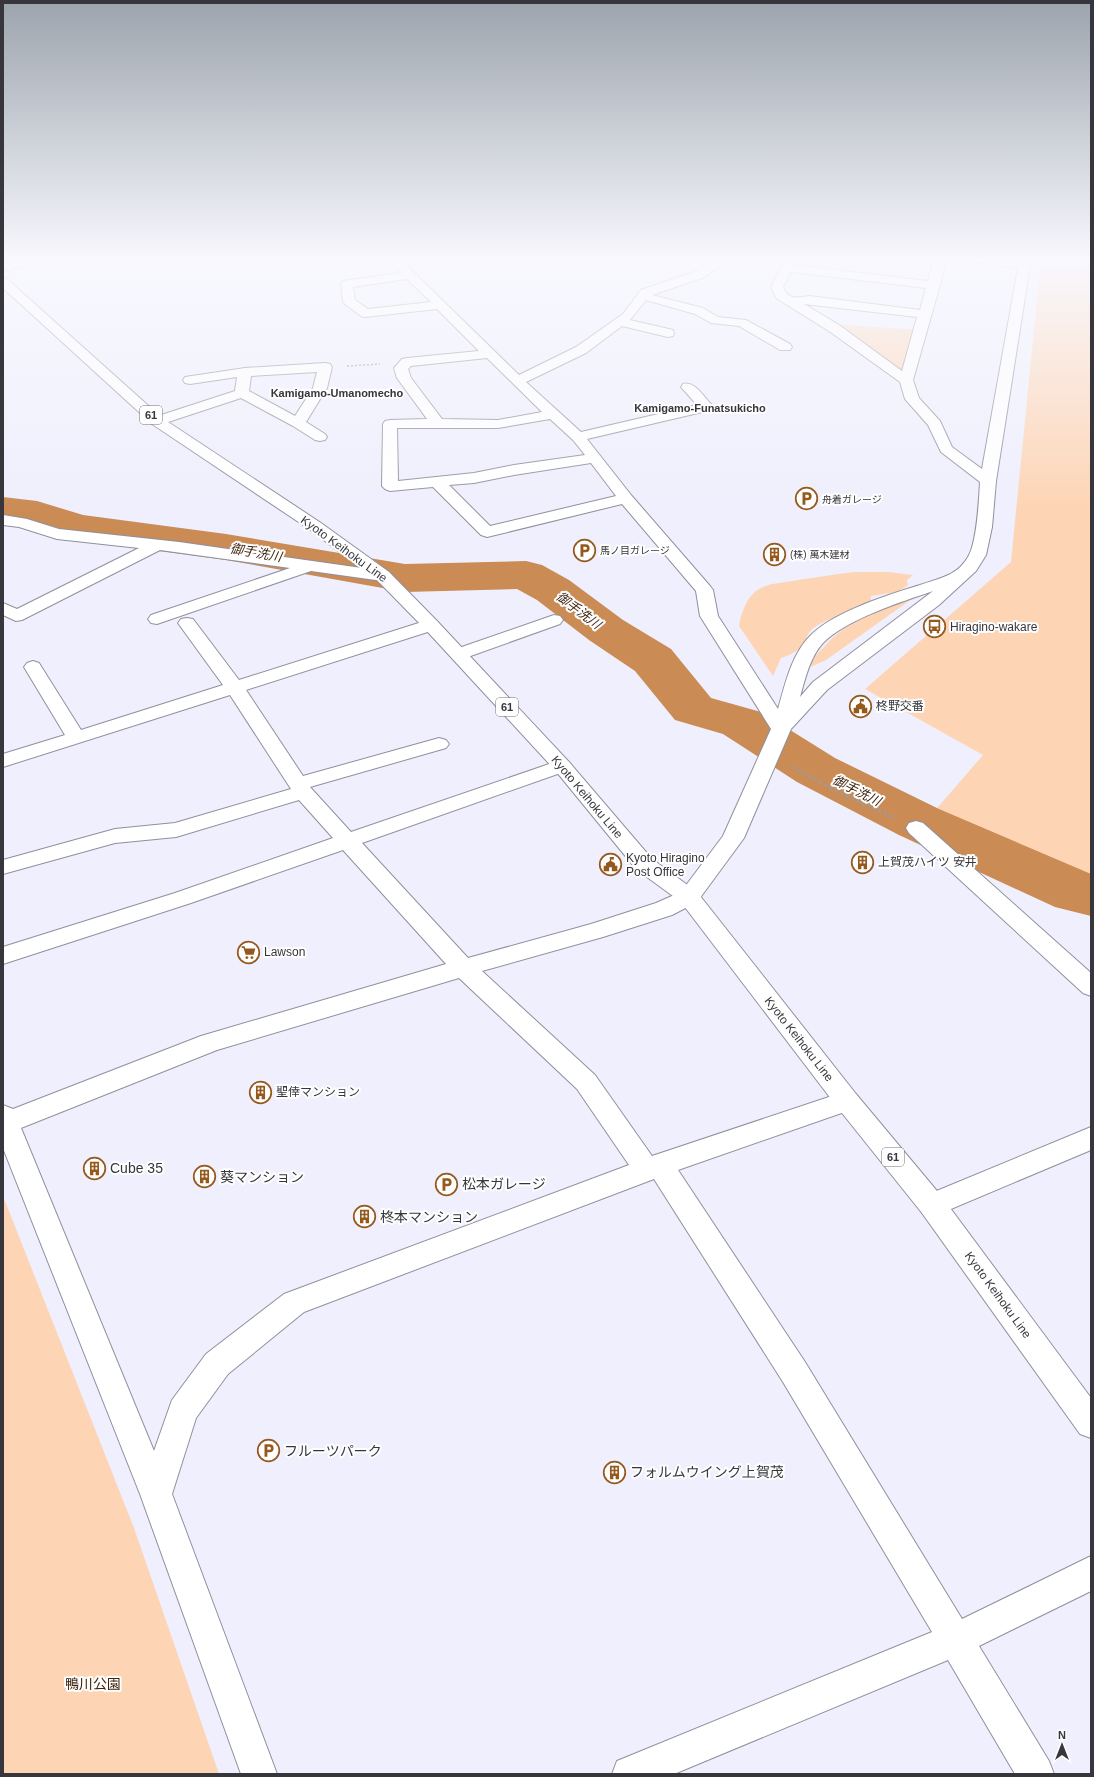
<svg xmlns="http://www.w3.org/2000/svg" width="1094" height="1777" font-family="Arial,'Noto Sans JP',sans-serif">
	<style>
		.green { fill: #fdd5b5 }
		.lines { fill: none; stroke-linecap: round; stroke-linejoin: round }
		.river { fill: #ca8b54; fill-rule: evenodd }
		.minor-casing { stroke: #90909d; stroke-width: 2 }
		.major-casing { stroke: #90909d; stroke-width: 2 }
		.path-far1 { stroke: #9b9aa5; stroke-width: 1.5; stroke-dasharray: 2 2; stroke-linecap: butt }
		.path { stroke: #9b9aa5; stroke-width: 2.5; stroke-dasharray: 3 3; stroke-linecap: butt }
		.minor { fill: #fff; fill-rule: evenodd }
		.major { fill: #fff; fill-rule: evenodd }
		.labels { text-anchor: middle; stroke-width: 4; stroke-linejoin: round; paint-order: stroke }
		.far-poi-label { font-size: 10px; fill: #37363c; stroke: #fefefe; text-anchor: start }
		.far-neighbourhood-label { font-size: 11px; font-weight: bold; fill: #37363c; stroke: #fefefe }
		.shield { fill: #fefefe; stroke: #737276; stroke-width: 1 }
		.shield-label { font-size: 11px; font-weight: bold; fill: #37363c }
		.street-label { font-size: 12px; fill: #37363c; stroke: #fefefe }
		.poi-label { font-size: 12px; fill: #37363c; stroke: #fefefe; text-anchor: start }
		.water-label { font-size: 13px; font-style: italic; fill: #3e240c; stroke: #fefefe }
		.near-poi-label { font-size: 14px; fill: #37363c; stroke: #fefefe; text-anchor: start }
		.near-park-label { font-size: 14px; fill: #3f250d; stroke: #fefefe }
	</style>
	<rect width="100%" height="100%" fill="#efeffd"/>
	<!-- green -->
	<g class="green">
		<path d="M1041,259h50v628l-24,-6 -135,-67 51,-59 -118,-66 146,-127z"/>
		<path d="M828,324l92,6 -13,46z"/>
		<path d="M854,572h34l25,3 -6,5 1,5 -11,7 -26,4v5c-14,15 -56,16 -64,35 -1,3 -1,7 -2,10l-16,9 -8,3 -8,18 -34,-50c2,-13 8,-30 20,-37 8,-5 19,-6 27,-7 23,-4 45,-7 68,-10z"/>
		<path d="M916,596l-90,64 -16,7c2,-8 8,-14 14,-20 24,-28 58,-38 92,-51z"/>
		<path d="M3,1196l131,332 85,246h-216z"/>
	</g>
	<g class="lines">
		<!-- river -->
		<path class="river" d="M3,497l34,4 46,14 143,19 179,30 121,-3 16,4 27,15 54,40 48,29 40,49 50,14 74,46 104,51 152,65v42l-36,-9 -156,-72 -102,-53 -74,-48 -48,-14 -40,-49 -46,-31 -52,-40 -20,-11 -112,3 -179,-32 -149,-20 -46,-14 -28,-3z"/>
		<defs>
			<g id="minor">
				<path d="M24,259h22l-1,2 -42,11v-8z"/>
				<path d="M387,259h13l4,4 115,112 57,-28 47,-33 18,-24 56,-19 18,-12h13l-23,18 -53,18 51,13 15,9 28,3 44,24 2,3 -2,3h-10l-41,-24 -28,-3 -16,-9 -49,-14 -16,20 43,10 1,3 -1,3 -5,1 -46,-11 -36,27 -60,29 55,50 116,-27 -16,-18 2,-3c12,-3 20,12 28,20l2,3 -2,3 -124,29 44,56 79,91 3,4 5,26 60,93c7,-24 13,-53 31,-72 23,-25 79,-42 111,-52 20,-7 37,-9 48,-28 9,-14 11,-57 12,-75l-39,-30 -13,-27 -23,-26 -5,-17 -71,-51 -53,-33 -5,-11 15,-28h12l-4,6 134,16 6,-22h12l-6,26 -27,95 6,18 21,23 12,26 30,22 36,-201 -43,-6 -5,-3 49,2v-2h12l-35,222 -4,46 -6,28 -10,16 -37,34 -112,85 -36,39 -47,109 -47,64 -25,13 -69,22 -121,34 113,104 57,81 195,-65 9,3 4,7 -4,7 -178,62 127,192 157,257 129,-63v35l-112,55 70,115 5,13h-39l-67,-114 -274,114h-62l5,-13 315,-129 -149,-250 -129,-203 -350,133 -76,62 -32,44 -24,76 105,280h-36l-101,-280 -137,-346v-43l10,4 188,-73 245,-72 -103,-114 -152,53 -188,61v-17l172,-54 158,-55 -34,-38 -123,37 -61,6 -112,31v-14l112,-31 60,-6 116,-34 -61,-94 -227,72v-13l62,-19 -41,-68 3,-4 6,-2 6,2 42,67 142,-45 -45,-62 3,-4 6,-1 6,1 46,61 186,-59 6,-1 6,1 3,4 -3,4 -191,61 57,86 136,-38 7,2 3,4 -3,4 -136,39 41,45 204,-70 7,-2 7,2 3,4 -3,4 -207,73 106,115 123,-34 65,-21 25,-11 42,-56 48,-107 -71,-113 -4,-25 -74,-87 -135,33 -6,-2 -48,-48 -43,4 -5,-2 -3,-3 1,-62 2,-3 5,-1 37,-1 -30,-41 -3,-10 8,-9 5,-1 72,-7 -42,-42 -72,8 -4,-1 -16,-12 -2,-3 -2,-17 2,-3 58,-8zM791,272l135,16 -6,22 -111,-14c-12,2 -21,4 -26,-9zM407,279l24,23 -63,7 -13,-9 -2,-13zM804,304l113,13 -15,54 -63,-46zM487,358l55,54 -44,8 -56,-1 -31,-41 -3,-9 3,-3zM550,419l23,21 12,15 -71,10 -40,8 -76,8 -1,-53h101zM591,463l25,33 -126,30 -41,-41 25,-2 40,-8zM933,591l-120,91 -13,15c5,-18 10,-40 23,-54 24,-24 78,-41 110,-52zM459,978l118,111 52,76 -345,129 -78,60 -34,46 -18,51 -133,-323 196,-78z"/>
				<path d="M325,363l5,1 2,3 -5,21 -21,34 19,12 2,3 -2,3 -5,1 -5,-1 -22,-14 -52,-28 -79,26 -5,1 -5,-1 -2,-3 2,-3 83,-27 2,-14 -47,7 -5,-1 -2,-3 2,-3 60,-9zM317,372l-4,16 -18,28 -46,-25 2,-15z"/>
				<path d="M3,515l24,4 32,10 120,13 204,29 6,1 2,4 -2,4 -6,1 -72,-10 -154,53 -6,-1 -3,-4 3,-4 139,-47 -130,-18 -138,70 -6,1 -13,-6v-12l14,6 122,-61 -82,-9 -38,-12 -16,-2z"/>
				<path d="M554,615l6,1 3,4 -3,4 -95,34 -6,1 -6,-1 -3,-4 3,-4z"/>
				<path d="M916,821l7,2 168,150v23l-8,-3 -174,-160 -3,-5 3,-5z"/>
				<path d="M1091,1127v23l-159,67 -10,-4 -4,-8 4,-8z"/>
			</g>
			<path id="major" d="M3,278l4,1 155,139 159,105 68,49 48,49 132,141 83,97 45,33 159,202 86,103 149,201v40l-11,-4 -158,-221 -84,-105 -157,-206 -45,-33 -81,-99 -130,-141 -48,-49 -68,-51 -157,-105 -149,-136z"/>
		</defs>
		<!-- minor casing -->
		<use href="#minor" class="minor-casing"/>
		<!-- major casing -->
		<use href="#major" class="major-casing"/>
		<!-- path-far1 -->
		<path class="path-far1" d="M347,366l33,-2"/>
		<!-- path -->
		<path class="path" d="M793,767l45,25 54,25"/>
		<!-- minor -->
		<use href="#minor" class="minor"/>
		<!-- major -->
		<use href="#major" class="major"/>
	</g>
	<!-- sky -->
	<linearGradient id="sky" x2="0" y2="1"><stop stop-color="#9ca4ad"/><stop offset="0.51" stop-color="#f8f8fe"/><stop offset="1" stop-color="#f8f8fe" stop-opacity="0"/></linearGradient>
	<rect width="1094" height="508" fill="url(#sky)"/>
	<!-- icons -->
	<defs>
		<symbol id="parking-ring" viewBox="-11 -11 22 22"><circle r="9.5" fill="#fefefe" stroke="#96591d" stroke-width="1.5"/><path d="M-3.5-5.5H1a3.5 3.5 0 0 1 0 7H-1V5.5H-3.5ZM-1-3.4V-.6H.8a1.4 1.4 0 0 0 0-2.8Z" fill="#96591d"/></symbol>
		<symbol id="building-ring" viewBox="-11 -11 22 22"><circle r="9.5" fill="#fefefe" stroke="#96591d" stroke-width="1.5"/><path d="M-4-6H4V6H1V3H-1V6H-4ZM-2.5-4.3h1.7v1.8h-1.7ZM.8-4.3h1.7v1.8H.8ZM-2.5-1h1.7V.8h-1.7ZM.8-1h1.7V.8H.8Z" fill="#96591d"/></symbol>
		<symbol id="bus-ring" viewBox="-11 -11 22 22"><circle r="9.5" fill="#fefefe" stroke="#96591d" stroke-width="1.5"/><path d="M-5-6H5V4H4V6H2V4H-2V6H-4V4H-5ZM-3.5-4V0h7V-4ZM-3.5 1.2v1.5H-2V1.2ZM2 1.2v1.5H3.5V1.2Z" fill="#96591d"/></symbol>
		<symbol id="civic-ring" viewBox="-11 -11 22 22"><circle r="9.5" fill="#fefefe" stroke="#96591d" stroke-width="1.5"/><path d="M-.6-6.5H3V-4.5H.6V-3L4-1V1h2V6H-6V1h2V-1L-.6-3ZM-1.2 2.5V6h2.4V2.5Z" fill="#96591d"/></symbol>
		<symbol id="supermarket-ring" viewBox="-11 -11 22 22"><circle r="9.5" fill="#fefefe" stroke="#96591d" stroke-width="1.5"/><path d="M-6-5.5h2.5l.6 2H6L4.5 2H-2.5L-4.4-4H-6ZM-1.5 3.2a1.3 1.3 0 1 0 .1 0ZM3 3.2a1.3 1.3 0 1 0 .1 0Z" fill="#96591d"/></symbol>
	</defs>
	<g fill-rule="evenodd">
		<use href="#parking-ring" x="794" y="486" width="25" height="25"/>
		<use href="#parking-ring" x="572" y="538" width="25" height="25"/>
		<use href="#building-ring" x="762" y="542" width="25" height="25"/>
		<use href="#bus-ring" x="922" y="614" width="25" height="25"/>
		<use href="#civic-ring" x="848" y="694" width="25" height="25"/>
		<use href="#building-ring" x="850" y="850" width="25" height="25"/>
		<use href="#civic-ring" x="598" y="852" width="25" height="25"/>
		<use href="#supermarket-ring" x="236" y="940" width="25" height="25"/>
		<use href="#building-ring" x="248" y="1080" width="25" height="25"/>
		<use href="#building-ring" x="82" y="1156" width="25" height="25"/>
		<use href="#building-ring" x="192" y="1164" width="25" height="25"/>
		<use href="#parking-ring" x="434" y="1172" width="25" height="25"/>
		<use href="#building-ring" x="352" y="1204" width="25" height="25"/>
		<use href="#parking-ring" x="256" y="1438" width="25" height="25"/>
		<use href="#building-ring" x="602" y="1460" width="25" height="25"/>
	</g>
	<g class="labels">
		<!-- far-poi labels -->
		<g class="far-poi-label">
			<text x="822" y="503">舟着ガレージ</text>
			<text x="600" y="554">馬ノ目ガレージ</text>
			<text x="790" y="558">(株) 萬木建材</text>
		</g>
		<!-- far-neighbourhood labels -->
		<g class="far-neighbourhood-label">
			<text x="337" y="397">Kamigamo-Umanomecho</text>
			<text x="700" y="412">Kamigamo-Funatsukicho</text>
		</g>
		<!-- shield labels -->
		<g class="shield">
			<rect x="140" y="406" width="22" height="18" rx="3"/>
			<rect x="496" y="698" width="22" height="18" rx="3"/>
			<rect x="882" y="1148" width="22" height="18" rx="3"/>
		</g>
		<g class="shield-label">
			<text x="151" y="419">61</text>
			<text x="507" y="711">61</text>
			<text x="893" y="1161">61</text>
		</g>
		<!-- street labels -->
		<g class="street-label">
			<text transform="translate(344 549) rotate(36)" y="4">Kyoto Keihoku Line</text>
			<text transform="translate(587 797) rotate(50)" y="4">Kyoto Keihoku Line</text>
			<text transform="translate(799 1039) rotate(52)" y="4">Kyoto Keihoku Line</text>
			<text transform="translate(998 1295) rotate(54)" y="4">Kyoto Keihoku Line</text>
		</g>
		<!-- poi labels -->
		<g class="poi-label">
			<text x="950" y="631">Hiragino-wakare</text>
			<text x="876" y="710">柊野交番</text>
			<text x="626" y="862">Kyoto Hiragino<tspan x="626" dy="14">Post Office</tspan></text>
			<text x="878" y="866">上賀茂ハイツ 安井</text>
			<text x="264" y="956">Lawson</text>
			<text x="276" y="1096">聖倖マンション</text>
		</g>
		<!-- water labels -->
		<g class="water-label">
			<text transform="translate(256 552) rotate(10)" y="5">御手洗川</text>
			<text transform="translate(579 610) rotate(37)" y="5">御手洗川</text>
			<text transform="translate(857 790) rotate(27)" y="5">御手洗川</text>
		</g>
		<!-- near-poi labels -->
		<g class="near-poi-label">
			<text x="110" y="1173">Cube 35</text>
			<text x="220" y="1182">葵マンション</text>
			<text x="462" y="1189">松本ガレージ</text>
			<text x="380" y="1222">柊本マンション</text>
			<text x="284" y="1456">フルーツパーク</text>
			<text x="630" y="1477">フォルムウイング上賀茂</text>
		</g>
		<!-- near-park labels -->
		<g class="near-park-label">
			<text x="93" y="1689">鴨川公園</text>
		</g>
	</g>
	<!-- border -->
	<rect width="1094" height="1777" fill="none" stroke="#37363c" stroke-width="8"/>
	<!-- north arrow -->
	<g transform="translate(1062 1745)" stroke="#fefefe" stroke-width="3" paint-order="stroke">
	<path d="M0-3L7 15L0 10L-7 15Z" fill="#37363c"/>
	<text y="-6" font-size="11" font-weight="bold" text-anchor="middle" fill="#37363c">N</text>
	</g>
</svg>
